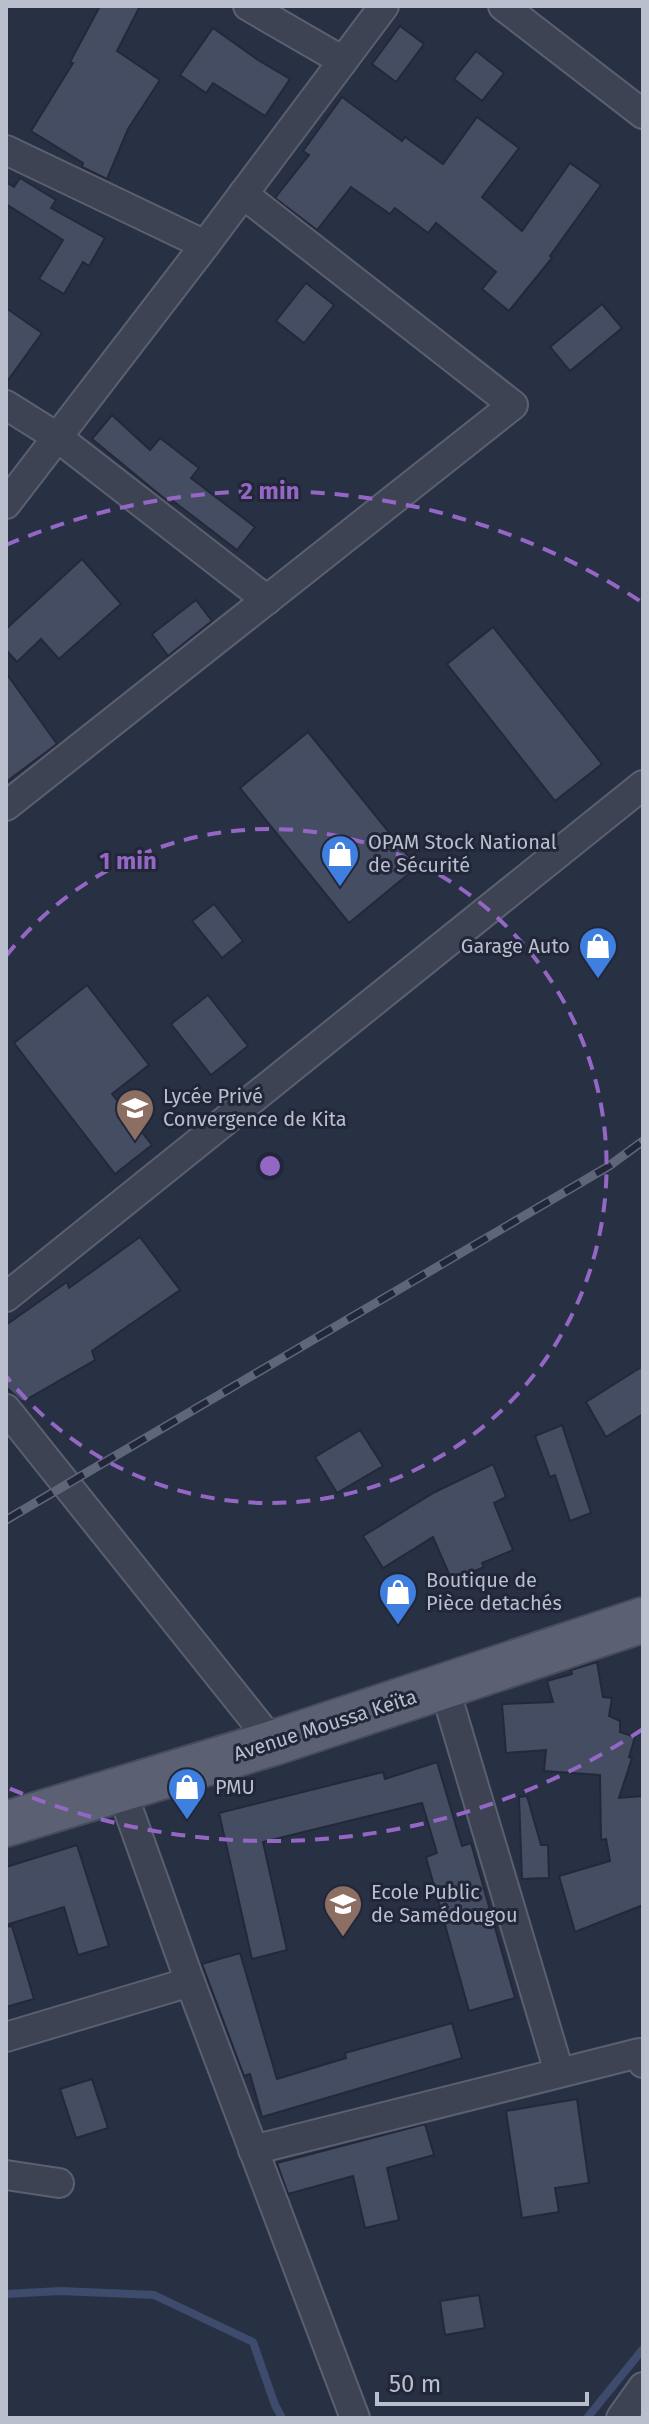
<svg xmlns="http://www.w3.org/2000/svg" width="649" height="2424" font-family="'Fira Sans',sans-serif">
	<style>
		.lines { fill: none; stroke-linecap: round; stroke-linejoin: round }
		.stream { stroke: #3f4b6c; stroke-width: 8 }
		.building { fill: #454d63; stroke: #23293a; stroke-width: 2 }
		.minor-casing { stroke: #5b6070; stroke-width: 32 }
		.primary-casing { stroke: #464c5c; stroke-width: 48 }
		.minor { stroke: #3d4353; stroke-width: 28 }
		.primary { stroke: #5b6173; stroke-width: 44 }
		.rail-casing { stroke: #5f667a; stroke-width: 9 }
		.rail { stroke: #212739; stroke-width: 6; stroke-dasharray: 18; stroke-linecap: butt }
		.ring { fill: none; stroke: #9467c5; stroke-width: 4; stroke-dasharray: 14 10 }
		.labels { text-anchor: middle; stroke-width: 6; stroke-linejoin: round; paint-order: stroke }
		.poi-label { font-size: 20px; fill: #babfcd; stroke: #212739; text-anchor: start }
		.street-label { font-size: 20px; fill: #babfcd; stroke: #212739 }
		.centre { fill: #9467c5; stroke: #212739; stroke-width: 4 }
		.ring-label { font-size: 24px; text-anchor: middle; font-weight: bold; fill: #9467c5; stroke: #212739; stroke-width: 6; stroke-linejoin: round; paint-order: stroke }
	</style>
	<rect width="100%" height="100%" fill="#283043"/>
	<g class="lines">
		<!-- stream -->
		<g class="stream">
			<path d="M6,2294l54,-3 94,4 99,47 22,63 7,13"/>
			<path d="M587,2418l56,-69"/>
		</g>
	</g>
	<!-- building -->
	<g class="building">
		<path d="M100,6h40l-23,45 43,29 -32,49 -21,50 -25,-12 1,-4 -52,-32 42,-68 -3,-1z"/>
		<path d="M400,26l24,18 -28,38 -24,-18z"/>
		<path d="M213,28l45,32 32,19 -25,37 -52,-33 -7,10 -26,-18z"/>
		<path d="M476,51l28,22 -22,28 -28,-22z"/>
		<path d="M342,97l60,44 3,-4 38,27 34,-47 42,31 -37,49 40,34 48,-68 31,22 -51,71 2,2 -43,53 -27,-22 14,-17 -60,-49 -8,10 -33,-25 -5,6 -39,-27 -34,43 -42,-32 34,-43 -6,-4z"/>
		<path d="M20,178l36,22 -5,8 54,30 -16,28 -6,-4 -19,32 -25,-15 24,-39 -57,-36v-22l8,5z"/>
		<path d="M306,283l28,22 -30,38 -28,-22z"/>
		<path d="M602,304l20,24 -52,43 -20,-24z"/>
		<path d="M6,308l36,25 -36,50z"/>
		<path d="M112,415l38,35 10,-12 39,30 -8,10 64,49 -18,23 -64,-49 -2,3 -79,-65z"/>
		<path d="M82,559l39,45 -62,55 -18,-20 -24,23 -11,-12v-21z"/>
		<path d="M196,600l16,21 -44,35 -16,-22z"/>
		<path d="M493,627l109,137 -47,37 -108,-137z"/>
		<path d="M6,673l51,71 -51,38z"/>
		<path d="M308,732l109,135 -68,56 -109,-135z"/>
		<path d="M214,904l29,37 -21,17 -30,-37z"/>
		<path d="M87,985l62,80 -37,29 40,51 -37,29 -101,-131z"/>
		<path d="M208,995l40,51 -37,29 -40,-51z"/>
		<path d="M140,1237l40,53 -88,61 3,9 -73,42 -16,-15v-62l61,-43 2,6z"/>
		<path d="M643,1366v48l-37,23 -20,-35z"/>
		<path d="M562,1425l29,88 -21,8 -15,-46 -5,2 -15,-41z"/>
		<path d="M360,1430l23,36 -46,27 -22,-36z"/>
		<path d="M493,1464l13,33 -12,6 19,47 -31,13 2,4 -32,14 -19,-44 -50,31 -20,-32 72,-44z"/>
		<path d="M597,1662l6,35 9,1 -3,18 11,5v11l15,5 -6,20 3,1 -13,40 24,-2v109l-68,27 -16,-56 51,-15 -4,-22 -5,1 -1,-65 -56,-4 2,-21 -40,3 -4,-49 51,-2 -6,-21 25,-7 -1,-4z"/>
		<path d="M437,1762l25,84 9,-3 44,155 -46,13 -43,-154 11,-4 -15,-50 -159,39 24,108 -35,9 -33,-146 164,-41 2,7z"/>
		<path d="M527,1796l14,49h7l1,33 -27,1 -3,-82z"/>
		<path d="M77,1845l32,101 -31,9 -14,-48 -58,18v-58z"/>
		<path d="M12,1926l22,73 -28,8v-80z"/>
		<path d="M240,1953l37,126 69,-21 -1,-5 107,-30 10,35 -200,59 -12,-43 -6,2 -42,-112z"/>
		<path d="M92,2079l16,49 -32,10 -16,-49z"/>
		<path d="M577,2099l12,84 -34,5 4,24 -37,6 -16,-107z"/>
		<path d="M425,2124l9,31 -47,13 12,52 -34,8 -12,-52 -65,18 -11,-31z"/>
		<path d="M479,2295l6,33 -40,7 -5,-34z"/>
	</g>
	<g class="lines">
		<defs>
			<g id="minor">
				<path d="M248,6l95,55"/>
				<path d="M503,6l140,108"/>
				<path d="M6,150l199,95"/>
				<path d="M6,405l51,32 210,163"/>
				<path d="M6,504l199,-259 179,-239"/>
				<path d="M6,806l507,-401 -270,-211"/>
				<path d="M6,1297l637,-512"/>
				<path d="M6,1409l267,334"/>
				<path d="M444,1686l115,386"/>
				<path d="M121,1789l69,193 165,436"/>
				<path d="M6,2037l184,-55"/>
				<path d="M253,2150l386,-97 4,10"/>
				<path d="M6,2175l53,8"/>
				<path d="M621,2418l22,-31"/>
			</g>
			<path id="primary" d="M6,1824l267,-81 370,-123"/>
		</defs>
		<!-- minor casing -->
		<use href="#minor" class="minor-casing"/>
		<!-- primary casing -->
		<use href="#primary" class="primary-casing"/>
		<!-- minor -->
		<use href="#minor" class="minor"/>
		<!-- primary -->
		<use href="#primary" class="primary"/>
		<defs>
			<path id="rail" d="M6,1520l603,-354 34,-25"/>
		</defs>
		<!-- rail casing -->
		<use href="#rail" class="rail-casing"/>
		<!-- rail -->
		<use href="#rail" class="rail"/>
	</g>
	<!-- distance rings -->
	<g class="ring">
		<path d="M6 956A337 337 0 1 1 6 1376"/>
		<path d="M643 1729A675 675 0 0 1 6 1787M6 545A675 675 0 0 1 643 603"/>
	</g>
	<!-- icons -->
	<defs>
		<symbol id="shop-pin" viewBox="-11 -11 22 30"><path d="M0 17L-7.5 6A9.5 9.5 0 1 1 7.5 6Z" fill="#3f7fe0" stroke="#212739"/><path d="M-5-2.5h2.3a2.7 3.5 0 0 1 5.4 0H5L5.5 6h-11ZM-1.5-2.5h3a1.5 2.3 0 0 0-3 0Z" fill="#fff"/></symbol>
		<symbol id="school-pin" viewBox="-11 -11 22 30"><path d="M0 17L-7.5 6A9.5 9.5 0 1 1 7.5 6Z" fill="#8d6e63" stroke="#212739"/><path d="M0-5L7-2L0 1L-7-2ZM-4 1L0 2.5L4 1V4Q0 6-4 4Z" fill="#fff"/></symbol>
	</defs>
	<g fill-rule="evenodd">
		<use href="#shop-pin" x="318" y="832" width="44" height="60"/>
		<use href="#shop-pin" x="576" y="924" width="44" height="60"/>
		<use href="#school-pin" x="113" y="1086" width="44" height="60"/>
		<use href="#shop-pin" x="376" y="1570" width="44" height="60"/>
		<use href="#shop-pin" x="165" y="1765" width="44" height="60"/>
		<use href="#school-pin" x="321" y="1882" width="44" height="60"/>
	</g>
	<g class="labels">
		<!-- poi labels -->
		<g class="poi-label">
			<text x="368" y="849">OPAM Stock National<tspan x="368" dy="23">de Sécurité</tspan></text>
			<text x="570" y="953" text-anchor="end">Garage Auto</text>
			<text x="163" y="1103">Lycée Privé<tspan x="163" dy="23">Convergence de Kita</tspan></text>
			<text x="426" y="1587">Boutique de<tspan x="426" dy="23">Pièce detachés</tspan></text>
			<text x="215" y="1794">PMU</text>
			<text x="371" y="1899">Ecole Public<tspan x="371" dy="23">de Samédougou</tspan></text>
		</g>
		<!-- street labels -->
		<g class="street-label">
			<text transform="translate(325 1725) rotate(-18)" y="7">Avenue Moussa Keïta</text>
		</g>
	</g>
	<circle cx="270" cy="1166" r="12" class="centre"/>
	<g class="ring-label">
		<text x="270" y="499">2 min</text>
		<text x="128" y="869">1 min</text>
	</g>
	<!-- border -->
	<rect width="649" height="2424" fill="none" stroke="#babfcd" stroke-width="16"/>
	<!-- scale -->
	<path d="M377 2392v12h210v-12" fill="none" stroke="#babfcd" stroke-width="4"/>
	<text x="389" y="2392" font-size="24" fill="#babfcd" stroke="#212739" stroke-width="6" paint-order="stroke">50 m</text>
</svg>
